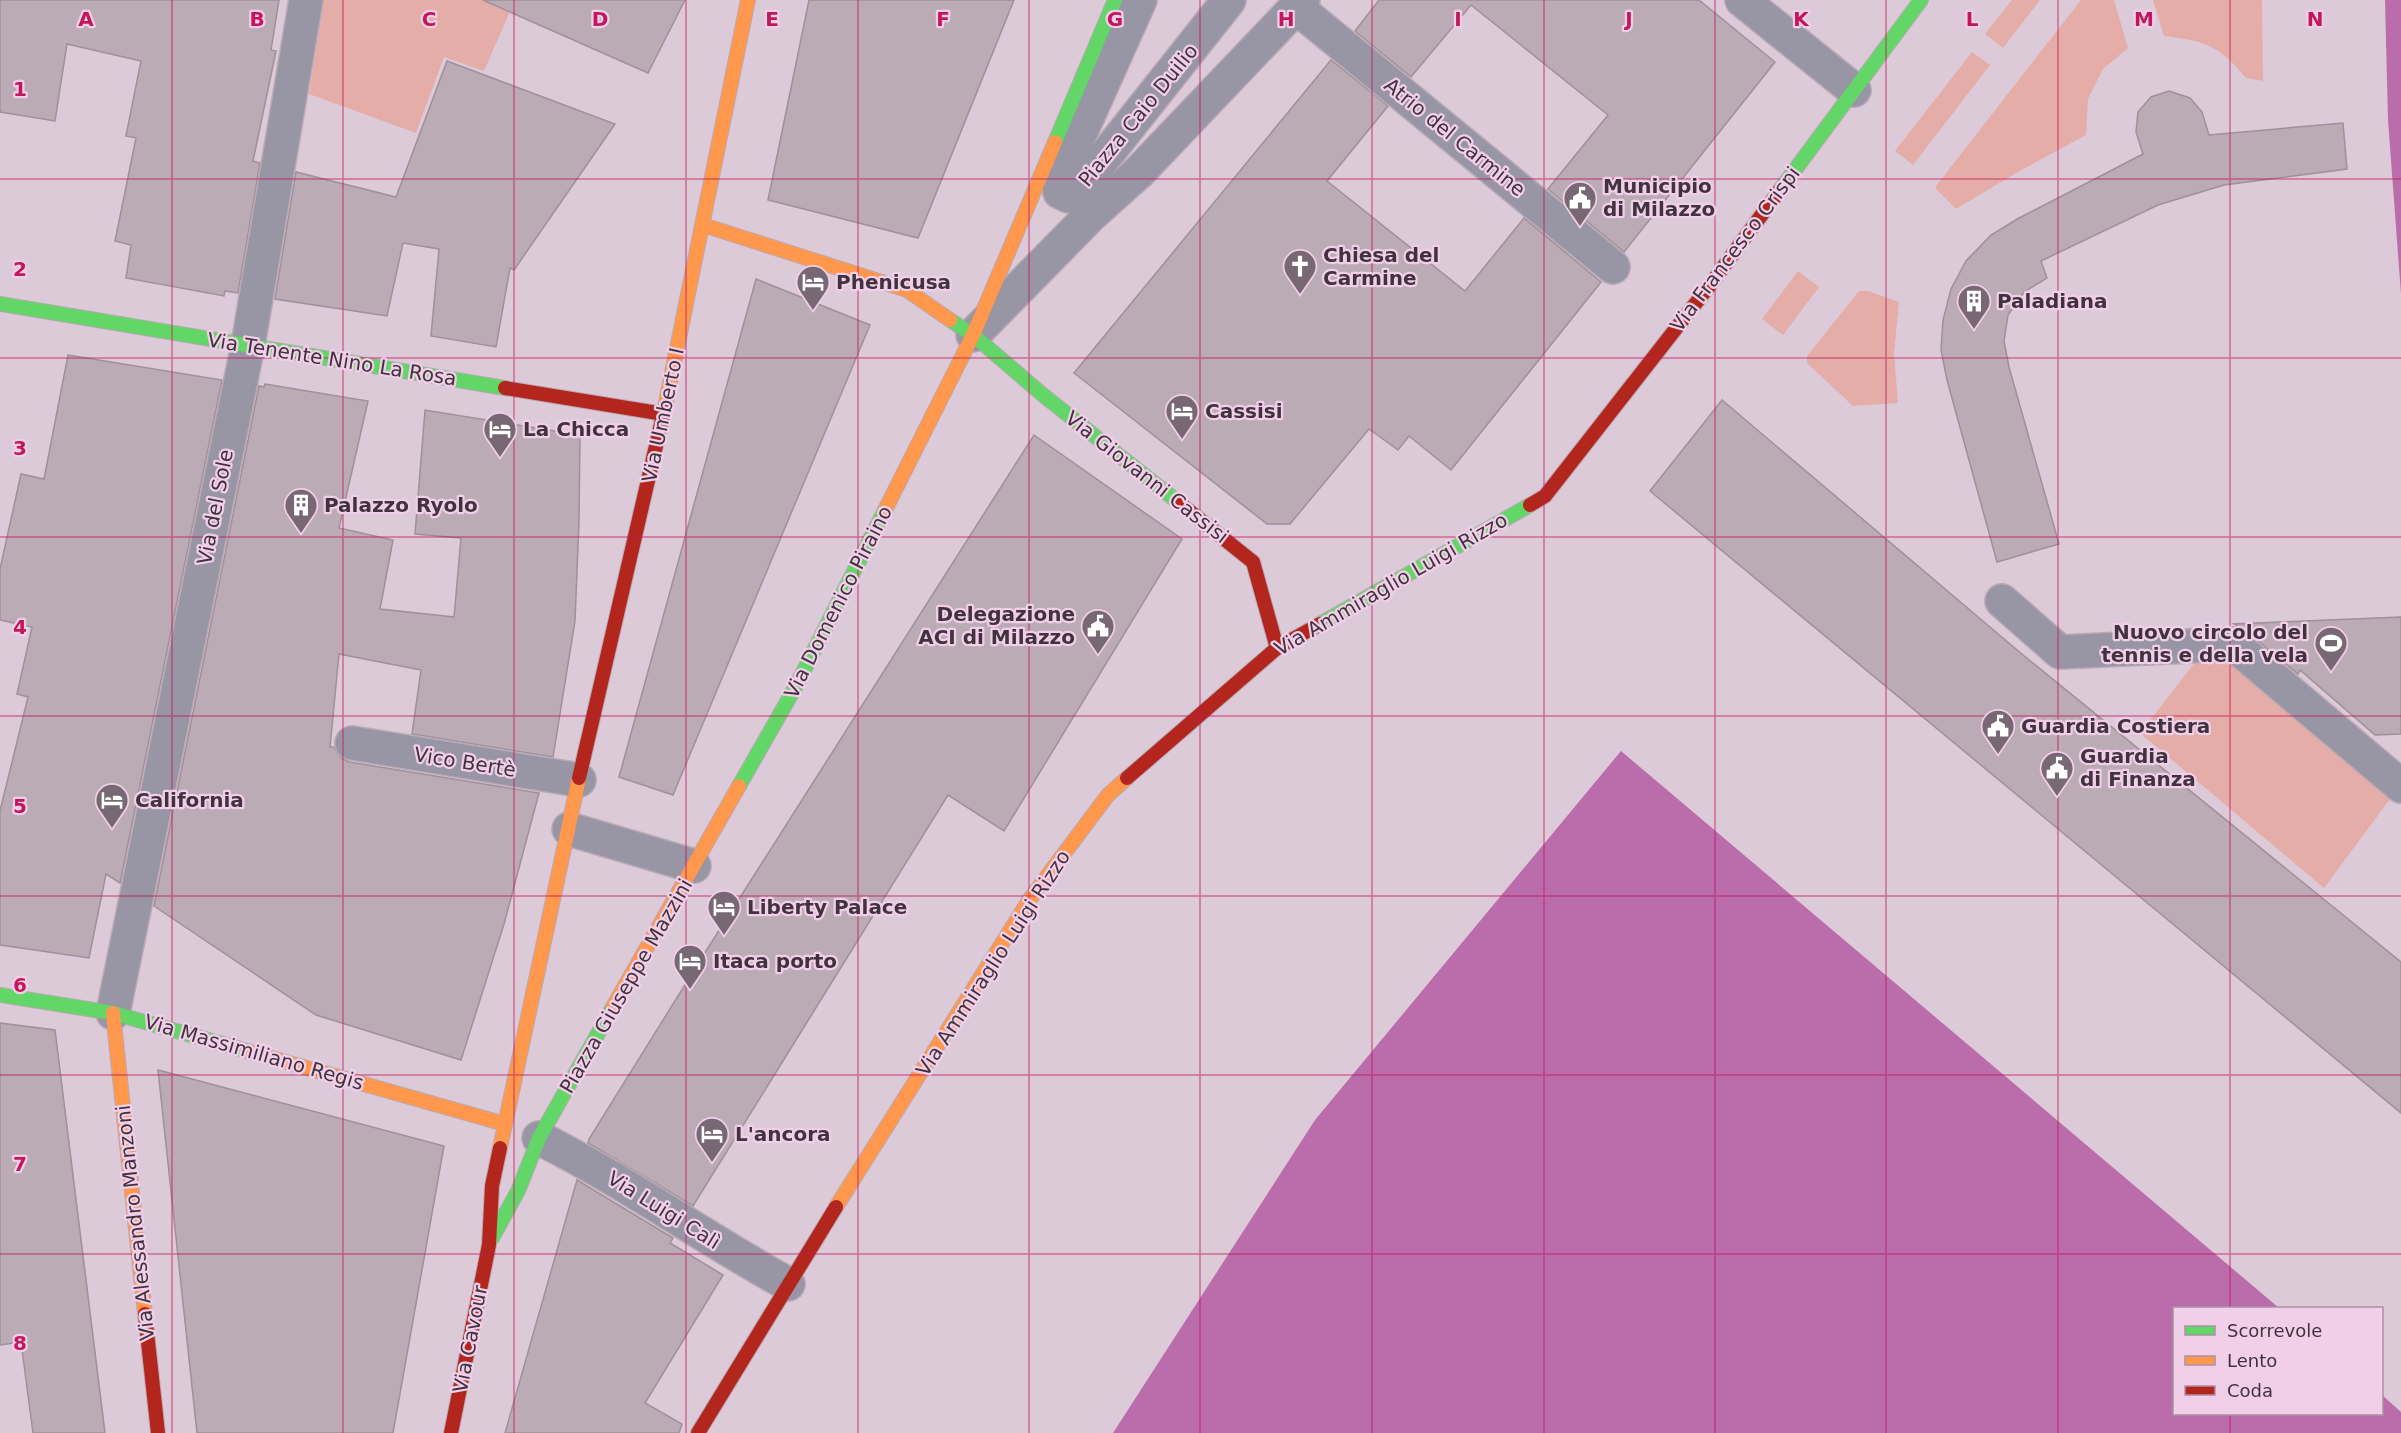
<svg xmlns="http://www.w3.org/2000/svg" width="2401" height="1433" font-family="'DejaVu Sans',sans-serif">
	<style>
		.green { fill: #e5ada7 }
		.water { fill: #ba6cab }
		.building { fill: #bbabb4; stroke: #9f9099; stroke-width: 1.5 }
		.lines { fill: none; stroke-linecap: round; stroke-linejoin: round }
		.street-casing { stroke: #b9aab5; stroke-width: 36 }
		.fast-casing { stroke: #b9aab5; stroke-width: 16 }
		.slow-casing { stroke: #b9aab5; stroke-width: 16 }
		.jam-casing { stroke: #b9aab5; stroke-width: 16 }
		.street { stroke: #9895a5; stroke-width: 33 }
		.fast { stroke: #63d668; stroke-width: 14 }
		.slow { stroke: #ff974d; stroke-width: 14 }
		.jam { stroke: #b3261e; stroke-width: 14 }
		.grid { fill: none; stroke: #c2185b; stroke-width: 1.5; stroke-opacity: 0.55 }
		.labels { text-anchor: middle; stroke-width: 4.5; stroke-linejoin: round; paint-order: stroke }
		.street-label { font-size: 20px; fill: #41333d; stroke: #f2cfe9 }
		.poi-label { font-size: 20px; font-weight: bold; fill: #41333d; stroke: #f2cfe9; text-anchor: start }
		.grid-label { font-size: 20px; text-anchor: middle; font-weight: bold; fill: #c2185b; stroke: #f2cfe9; stroke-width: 4.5; stroke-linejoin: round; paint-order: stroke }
	</style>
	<rect width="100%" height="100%" fill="#ddcad8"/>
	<!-- green -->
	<g class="green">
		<path d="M324,0h191l-31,71 -40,-14 -28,76 -107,-39z"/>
		<path d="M2012,0h28l-37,48 -18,-14z"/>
		<path d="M2081,0h33l14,48 -25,21 -15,30 -2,36 -70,38 -60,36 -20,-20v-3z"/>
		<path d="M2153,0h109l1,81 -17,-3c-27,-33 -41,-37 -82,-42z"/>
		<path d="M1972,52l18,13 -77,100 -18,-14z"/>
		<path d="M1798,271l21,16 -36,48 -21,-16z"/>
		<path d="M1859,291h9l31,11 -5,51 4,50 -45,3 -46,-43v-7z"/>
		<path d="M2196,661h37l160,134 -69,93 -184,-155z"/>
	</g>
	<!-- water -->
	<g class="water">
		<path d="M2385,0h16v294l-13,-174z"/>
		<path d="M1621,751l658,557h-105v106h208v-19l19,17v21h-1288l202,-313z"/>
	</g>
	<!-- building -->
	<g class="building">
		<path d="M0,0h279l-8,50 5,1 -23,110 7,2 -22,130 -13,-2 -1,5 -98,-18 5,-33 -16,-4 21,-103 -10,-2 15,-75 -74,-17 -12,77 -55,-9z"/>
		<path d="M483,0h202l-37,73z"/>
		<path d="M809,0h205l-96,238 -150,-38z"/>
		<path d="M1379,0h320l76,62 -151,190 -76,-63 60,-74 -137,-110 -60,72 -56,-46z"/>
		<path d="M1331,60l57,46 -61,75 138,110 59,-73 77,64 -150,188 -42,-34 -11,14 -29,-21 -79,95h-23l-193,-151z"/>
		<path d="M447,61l168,63 -101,146 -4,-2 -14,79 -65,-11 8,-87 -36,-6 -16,73 -112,-17 21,-127 100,25z"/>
		<path d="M2169,91l21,7 12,14 7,23 134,-12 4,46 -123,16 -66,20 -117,56 6,17 -23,14 -16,23 -4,26 5,26 50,177 -62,18 -50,-182 -6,-30 2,-30 8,-31 15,-28 25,-26 28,-17 124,-64 -7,-22 2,-20 13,-15z"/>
		<path d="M756,279l114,46 -197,470 -54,-18z"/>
		<path d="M68,355l154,25 -102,503 -14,-9 -17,84 -89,-13v-134l28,-114 -11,-3 15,-67 -32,-7v-51l21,-95 23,5z"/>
		<path d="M265,384l103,17 -29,127 54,12 -13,69 74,8 7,-79 -46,-4 10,-124 155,25 -1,87 -4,99 -22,136 -141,-23 9,-64 -82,-16 -9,93h4l7,11 8,4 190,31 -35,131 -43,136 -145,-45 -162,-109 105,-520 5,1z"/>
		<path d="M1722,400l301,255 378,307v151l-751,-622z"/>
		<path d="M1034,435l148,104 -178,292 -56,-36 -255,411 -105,-63 1,-4 117,-188z"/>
		<path d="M2401,617v117l-26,1 -75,-65 -2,4 -53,-44 -11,-6z"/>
		<path d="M0,1023l55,7 50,403h-72l-12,-91 -21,3z"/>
		<path d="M158,1070l286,76 -51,287h-196z"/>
		<path d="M577,1180l96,58 -3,5 53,32 -78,128 37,21 -3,9h-174z"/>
	</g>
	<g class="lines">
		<defs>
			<g id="street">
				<path d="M1140,0l-82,183 2,9 8,4 8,-3 153,-193"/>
				<path d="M1742,0l112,90"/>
				<path d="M1296,7l317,260"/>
				<path d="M973,335l119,-121 48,-43 163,-171"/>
				<path d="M2002,601l58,51 173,-8 168,142"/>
				<path d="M352,743l227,37"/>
				<path d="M569,829l125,37"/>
				<path d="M113,1013l135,-668 58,-345"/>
				<path d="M539,1138c86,43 165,100 249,146"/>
			</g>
			<g id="fast">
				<path d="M1055,142l60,-142"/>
				<path d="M1780,190l141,-190"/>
				<path d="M0,304l505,84"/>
				<path d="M950,320l23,15 70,60 135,107"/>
				<path d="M1320,624l210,-119"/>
				<path d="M739,786l57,-100 90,-178"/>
				<path d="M0,995l113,18 134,38"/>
				<path d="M492,1238l26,-47 21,-53 74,-131"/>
			</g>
			<g id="slow">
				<path d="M703,225l204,65 43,30"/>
				<path d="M665,407l83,-407"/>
				<path d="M886,508l87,-173 82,-193"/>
				<path d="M613,1007l126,-221"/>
				<path d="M113,1013l32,301"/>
				<path d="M247,1051l258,73"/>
				<path d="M500,1148l79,-370"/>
				<path d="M836,1207l194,-308 78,-104 19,-17"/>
			</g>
			<g id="jam">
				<path d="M505,388l159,26"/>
				<path d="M1178,502l75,60 24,86"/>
				<path d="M1530,505l15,-9 165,-211 70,-95"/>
				<path d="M579,778l86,-371"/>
				<path d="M1127,778l150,-130 43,-24"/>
				<path d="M145,1314l13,119"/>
				<path d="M451,1433l38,-188 3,-59 8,-38"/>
				<path d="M698,1433l138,-226"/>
			</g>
		</defs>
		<!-- street casing -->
		<use href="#street" class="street-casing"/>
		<!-- fast casing -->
		<use href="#fast" class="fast-casing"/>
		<!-- slow casing -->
		<use href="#slow" class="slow-casing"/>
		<!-- jam casing -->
		<use href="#jam" class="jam-casing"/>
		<!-- street -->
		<use href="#street" class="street"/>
		<!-- fast -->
		<use href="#fast" class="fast"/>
		<!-- slow -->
		<use href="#slow" class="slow"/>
		<!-- jam -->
		<use href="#jam" class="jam"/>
	</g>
	<!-- grid -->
	<path class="grid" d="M172,0v1433M343,0v1433M514,0v1433M686,0v1433M858,0v1433M1029,0v1433M1200,0v1433M1372,0v1433M1544,0v1433M1715,0v1433M1886,0v1433M2058,0v1433M2230,0v1308M0,179h2401M0,358h2401M0,537h2401M0,716h2401M0,896h2401M0,1075h2401M0,1254h2401M2230,1414v19"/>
	<!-- icons -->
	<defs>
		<symbol id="civic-pin" viewBox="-11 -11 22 30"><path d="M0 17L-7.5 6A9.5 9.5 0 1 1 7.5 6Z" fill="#786873" stroke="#f2cfe9"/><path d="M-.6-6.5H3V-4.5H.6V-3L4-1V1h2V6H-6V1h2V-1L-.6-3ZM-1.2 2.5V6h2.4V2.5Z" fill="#fff"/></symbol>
		<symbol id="church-pin" viewBox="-11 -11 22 30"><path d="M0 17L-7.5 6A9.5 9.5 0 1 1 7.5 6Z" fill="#786873" stroke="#f2cfe9"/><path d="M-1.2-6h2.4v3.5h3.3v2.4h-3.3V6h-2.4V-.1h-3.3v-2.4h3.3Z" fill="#fff"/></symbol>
		<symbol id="hotel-pin" viewBox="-11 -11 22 30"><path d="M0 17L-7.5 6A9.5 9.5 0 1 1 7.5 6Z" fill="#786873" stroke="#f2cfe9"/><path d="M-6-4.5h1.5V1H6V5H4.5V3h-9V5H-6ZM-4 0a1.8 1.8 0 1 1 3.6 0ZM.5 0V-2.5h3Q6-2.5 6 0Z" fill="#fff"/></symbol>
		<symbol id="building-pin" viewBox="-11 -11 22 30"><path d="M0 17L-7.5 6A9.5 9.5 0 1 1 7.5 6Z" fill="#786873" stroke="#f2cfe9"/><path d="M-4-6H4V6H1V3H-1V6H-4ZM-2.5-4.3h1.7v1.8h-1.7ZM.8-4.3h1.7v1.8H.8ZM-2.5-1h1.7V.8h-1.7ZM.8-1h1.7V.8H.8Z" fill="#fff"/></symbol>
		<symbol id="stadium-pin" viewBox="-11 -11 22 30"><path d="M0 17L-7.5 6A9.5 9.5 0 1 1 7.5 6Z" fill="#786873" stroke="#f2cfe9"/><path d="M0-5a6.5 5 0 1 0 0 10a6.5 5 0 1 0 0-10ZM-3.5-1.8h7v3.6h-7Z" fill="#fff"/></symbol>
	</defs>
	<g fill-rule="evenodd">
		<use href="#civic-pin" x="1561" y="179" width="38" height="52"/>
		<use href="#church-pin" x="1281" y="247" width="38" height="52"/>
		<use href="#hotel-pin" x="794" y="263" width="38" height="52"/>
		<use href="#building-pin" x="1955" y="282" width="38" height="52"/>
		<use href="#hotel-pin" x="1163" y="392" width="38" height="52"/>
		<use href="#hotel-pin" x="481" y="410" width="38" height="52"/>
		<use href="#building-pin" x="282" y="486" width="38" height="52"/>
		<use href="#civic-pin" x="1079" y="607" width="38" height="52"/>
		<use href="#stadium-pin" x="2312" y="624" width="38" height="52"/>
		<use href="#civic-pin" x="1979" y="707" width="38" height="52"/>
		<use href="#civic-pin" x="2038" y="749" width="38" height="52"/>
		<use href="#hotel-pin" x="93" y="781" width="38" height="52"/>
		<use href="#hotel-pin" x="705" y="888" width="38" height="52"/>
		<use href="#hotel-pin" x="671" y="942" width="38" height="52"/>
		<use href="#hotel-pin" x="693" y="1115" width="38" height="52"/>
	</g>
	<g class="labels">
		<!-- street labels -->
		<g class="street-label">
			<text transform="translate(1138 115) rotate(-51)" y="7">Piazza Caio Duilio</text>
			<text transform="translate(1455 137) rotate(39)" y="7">Atrio del Carmine</text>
			<text transform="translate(1735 249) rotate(-53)" y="7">Via Francesco Crispi</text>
			<text transform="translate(332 359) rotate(9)" y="7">Via Tenente Nino La Rosa</text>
			<text transform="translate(663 415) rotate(-78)" y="7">Via Umberto I</text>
			<text transform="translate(1147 477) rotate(38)" y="7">Via Giovanni Cassisi</text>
			<text transform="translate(215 507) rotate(-79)" y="7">Via del Sole</text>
			<text transform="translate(1391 584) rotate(-30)" y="7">Via Ammiraglio Luigi Rizzo</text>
			<text transform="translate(838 602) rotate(-63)" y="7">Via Domenico Piraino</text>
			<text transform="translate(465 762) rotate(9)" y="7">Vico Bertè</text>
			<text transform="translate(993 963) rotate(-57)" y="7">Via Ammiraglio Luigi Rizzo</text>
			<text transform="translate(626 986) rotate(-60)" y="7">Piazza Giuseppe Mazzini</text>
			<text transform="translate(254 1052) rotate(16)" y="7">Via Massimiliano Regis</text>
			<text transform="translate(664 1210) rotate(32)" y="7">Via Luigi Calì</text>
			<text transform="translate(135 1223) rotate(-96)" y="7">Via Alessandro Manzoni</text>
			<text transform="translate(470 1339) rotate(-79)" y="7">Via Cavour</text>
		</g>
		<!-- poi labels -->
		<g class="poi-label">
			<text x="1603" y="193">Municipio<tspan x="1603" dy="23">di Milazzo</tspan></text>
			<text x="1323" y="262">Chiesa del<tspan x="1323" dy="23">Carmine</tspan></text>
			<text x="836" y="289">Phenicusa</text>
			<text x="1997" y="308">Paladiana</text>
			<text x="1205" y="418">Cassisi</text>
			<text x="523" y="436">La Chicca</text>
			<text x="324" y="512">Palazzo Ryolo</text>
			<text x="1075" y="621" text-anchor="end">Delegazione<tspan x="1075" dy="23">ACI di Milazzo</tspan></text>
			<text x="2308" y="639" text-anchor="end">Nuovo circolo del<tspan x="2308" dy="23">tennis e della vela</tspan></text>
			<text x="2021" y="733">Guardia Costiera</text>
			<text x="2080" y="763">Guardia<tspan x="2080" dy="23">di Finanza</tspan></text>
			<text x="135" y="807">California</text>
			<text x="747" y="914">Liberty Palace</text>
			<text x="713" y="968">Itaca porto</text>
			<text x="735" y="1141">L'ancora</text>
		</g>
	</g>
	<g class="grid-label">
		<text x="86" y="26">A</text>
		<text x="257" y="26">B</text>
		<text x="429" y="26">C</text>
		<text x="600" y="26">D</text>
		<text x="772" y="26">E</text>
		<text x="943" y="26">F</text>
		<text x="1115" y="26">G</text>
		<text x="1286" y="26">H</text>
		<text x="1458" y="26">I</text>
		<text x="1629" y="26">J</text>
		<text x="1801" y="26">K</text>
		<text x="1972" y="26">L</text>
		<text x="2144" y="26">M</text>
		<text x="2315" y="26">N</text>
		<text x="20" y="96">1</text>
		<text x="20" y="276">2</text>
		<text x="20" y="455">3</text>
		<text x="20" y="634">4</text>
		<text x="20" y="813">5</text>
		<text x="20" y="992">6</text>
		<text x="20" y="1171">7</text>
		<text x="20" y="1350">8</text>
	</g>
	<!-- legend -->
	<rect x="2173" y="1307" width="210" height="108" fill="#f2cfe9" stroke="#ab91a4" stroke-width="1.5"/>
	<rect x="2185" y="1326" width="30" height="9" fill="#63d668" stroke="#ab91a4" stroke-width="1.5"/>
	<text x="2227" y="1337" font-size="18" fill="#41333d">Scorrevole</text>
	<rect x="2185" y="1356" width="30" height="9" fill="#ff974d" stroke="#ab91a4" stroke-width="1.5"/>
	<text x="2227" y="1367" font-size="18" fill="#41333d">Lento</text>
	<rect x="2185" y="1386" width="30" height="9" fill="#b3261e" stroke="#ab91a4" stroke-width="1.5"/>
	<text x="2227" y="1397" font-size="18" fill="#41333d">Coda</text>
</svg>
